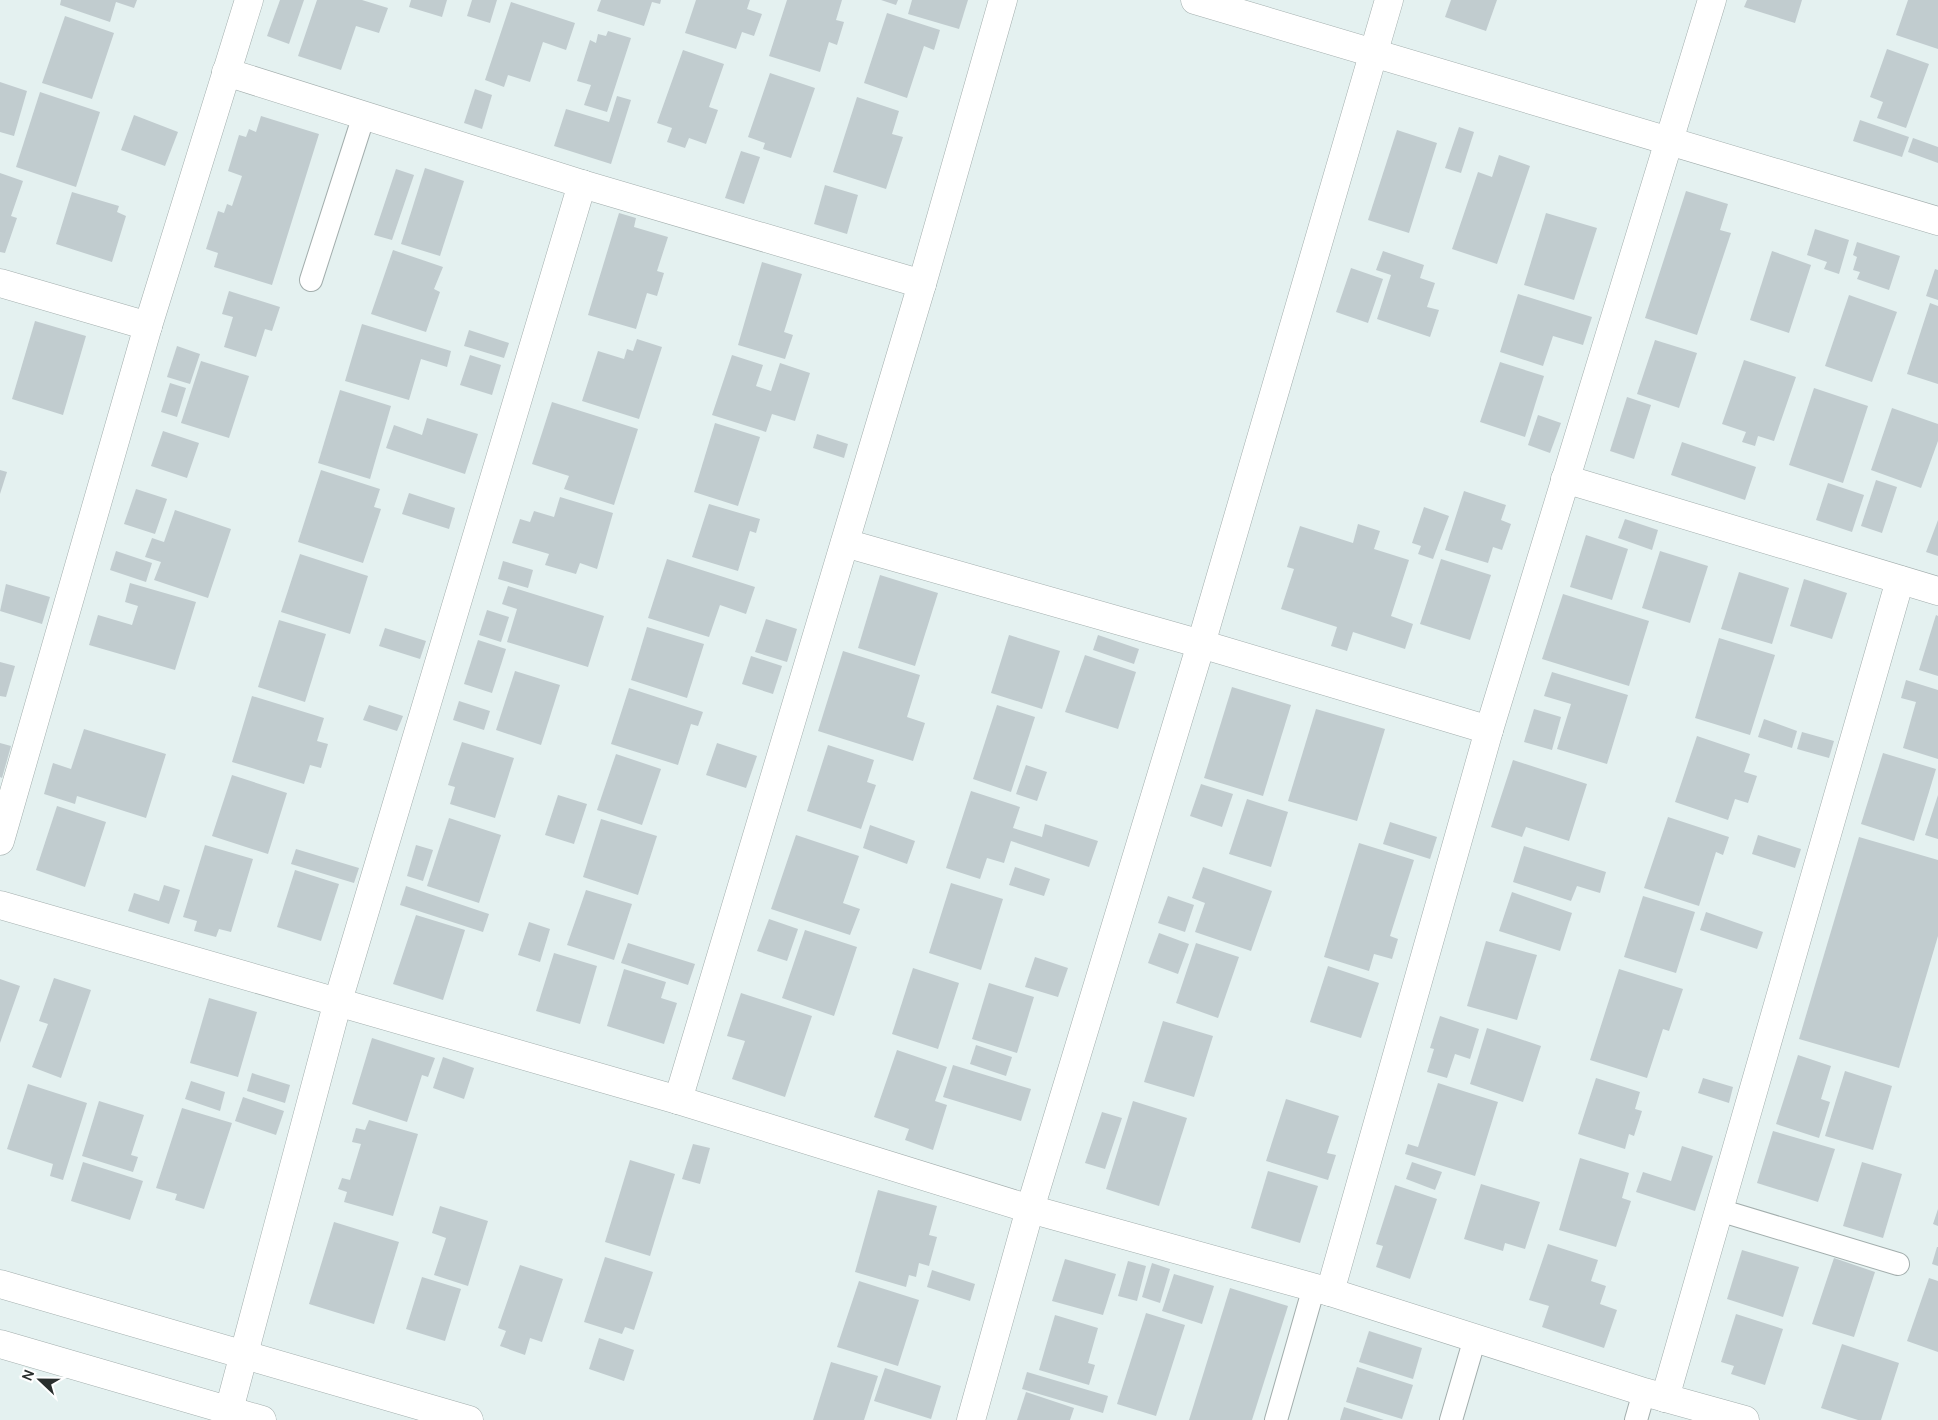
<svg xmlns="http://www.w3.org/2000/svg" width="1938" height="1420" font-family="Manrope,sans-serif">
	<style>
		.building { fill: #c1cccf }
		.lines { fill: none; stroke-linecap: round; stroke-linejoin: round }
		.service-casing { stroke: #a3aead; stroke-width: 24 }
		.minor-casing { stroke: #a3aead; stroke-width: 29 }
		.service { stroke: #fff; stroke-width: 22 }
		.minor { stroke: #fff; stroke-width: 28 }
	</style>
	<rect width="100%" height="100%" fill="#e4f1f0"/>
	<!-- building -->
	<g class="building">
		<path d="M61,0h76l-3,8 -18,-6 -6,20 -50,-17z"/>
		<path d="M280,0h24l-15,44 -22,-8z"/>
		<path d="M317,0h45l26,8 -9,25 -23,-7 -15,44 -43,-14z"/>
		<path d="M411,0h36l-5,17 -33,-10z"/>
		<path d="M472,0h25l-7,23 -23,-7z"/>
		<path d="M601,0h60l-1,4 -8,-2 -8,24 -47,-15z"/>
		<path d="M696,0h54l-3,9 15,5 -8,22 -12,-4 -6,17 -51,-16z"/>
		<path d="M787,0h55l-6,20 8,2 -7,23 -8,-3 -9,30 -51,-16z"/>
		<path d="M881,0h17l-2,5z"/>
		<path d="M912,0h56l-9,29 -51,-15z"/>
		<path d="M1451,0h46l-11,31 -41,-14z"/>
		<path d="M1747,0h55l-7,23 -51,-16z"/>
		<path d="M1908,0h30v49l-42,-14z"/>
		<path d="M511,2l64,21 -9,27 -23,-8 -13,40 -22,-7 -4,12 -19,-7z"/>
		<path d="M887,13l53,17 -6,20 -10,-4 -17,52 -43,-15z"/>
		<path d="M65,16l49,17 -22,66 -50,-16z"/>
		<path d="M608,31l23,7 -24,74 -23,-7 7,-20 -14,-4 13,-41 6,3 2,-9 8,2z"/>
		<path d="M1887,49l42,15 -23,64 -29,-10 6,-16 -13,-5z"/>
		<path d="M683,50l41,14 -15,43 9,3 -12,34 -17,-6 -4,10 -18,-6 5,-14 -15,-5z"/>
		<path d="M770,73l45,15 -24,70 -28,-9 2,-6 -17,-6z"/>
		<path d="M0,82l27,9 -13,45 -14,-4z"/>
		<path d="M475,89l17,6 -10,34 -18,-6z"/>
		<path d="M40,92l60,20 -24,75 -60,-20z"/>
		<path d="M617,96l14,4 -20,64 -57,-18 12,-37 43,13z"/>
		<path d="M857,97l42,14 -7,23 11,3 -17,52 -53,-17z"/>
		<path d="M134,115l44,17 -13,34 -44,-16z"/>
		<path d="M261,116l58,18 -47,151 -58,-18 4,-14 -12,-4 12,-38 6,2 3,-9 5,2 10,-30 -14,-5 11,-36 7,2 3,-8 7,3z"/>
		<path d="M1860,120l49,17 -7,20 -49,-16z"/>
		<path d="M1459,127l15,5 -13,41 -16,-5z"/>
		<path d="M1397,130l40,13 -28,90 -41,-13z"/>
		<path d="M1913,138l25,9v16l-30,-11z"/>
		<path d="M741,151l19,6 -16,47 -19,-6z"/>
		<path d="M1499,155l31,11 -33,98 -45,-15 26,-77 14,5z"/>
		<path d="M425,168l39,13 -24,75 -39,-12z"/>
		<path d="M396,169l18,6 -22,65 -18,-5z"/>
		<path d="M0,173l23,8 -12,35 6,2 -12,35 -5,-1z"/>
		<path d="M825,185l33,10 -11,39 -33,-10z"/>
		<path d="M1686,191l42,13 -8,26 11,3 -34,102 -52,-17z"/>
		<path d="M72,192l47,14 -2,6 9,4 -14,46 -56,-18z"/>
		<path d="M619,213l17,5 -2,9 34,10 -11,34 7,2 -7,23 -10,-3 -11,36 -48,-14z"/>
		<path d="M1546,213l51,15 -23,72 -50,-15z"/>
		<path d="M1815,229l34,11 -10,34 -15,-5 3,-7 -20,-7z"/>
		<path d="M1857,242l43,14 -11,34 -32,-11 3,-7 -7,-2 4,-13 -4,-2z"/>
		<path d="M393,250l50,17 -9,22 6,3 -14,40 -55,-18z"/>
		<path d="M1383,251l41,14 -4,13 15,5 -8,24 12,3 -9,27 -53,-18 14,-44 -15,-5z"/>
		<path d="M1772,251l39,14 -22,68 -39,-13z"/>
		<path d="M762,262l40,12 -18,58 9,3 -8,24 -47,-14z"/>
		<path d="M1351,268l32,11 -15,44 -32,-11z"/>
		<path d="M1935,269l3,1v30l-12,-4z"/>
		<path d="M229,291l51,16 -8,24 -7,-2 -9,28 -32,-10 9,-30 -11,-3z"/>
		<path d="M1518,294l74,23 -9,28 -30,-9 -10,30 -43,-14z"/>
		<path d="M1849,295l48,17 -25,70 -47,-16z"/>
		<path d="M1930,303l8,3v78l-31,-10z"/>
		<path d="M35,321l51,15 -23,79 -51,-16z"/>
		<path d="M362,324l89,27 -4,16 -26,-8 -12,41 -64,-19z"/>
		<path d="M469,330l40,13 -5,15 -40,-12z"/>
		<path d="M637,339l25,8 -23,72 -57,-18 16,-50 26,8 3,-10 6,2z"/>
		<path d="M1655,340l42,13 -18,55 -42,-14z"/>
		<path d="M177,346l23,8 -10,30 -23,-7z"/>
		<path d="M470,355l31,10 -9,30 -32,-10z"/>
		<path d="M732,355l31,10 -7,21 15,5 9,-28 30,10 -15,48 -23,-7 -6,18 -54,-17z"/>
		<path d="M1744,360l52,17 -22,64 -16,-5 -3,10 -13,-4 4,-10 -24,-8z"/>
		<path d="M201,361l48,15 -20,62 -48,-15z"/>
		<path d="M1500,362l44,14 -19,61 -45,-15z"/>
		<path d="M170,383l16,5 -9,29 -16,-5z"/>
		<path d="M1814,388l54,18 -25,77 -54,-18z"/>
		<path d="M340,390l51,16 -21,73 -52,-16z"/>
		<path d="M1627,397l24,8 -17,54 -24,-8z"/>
		<path d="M552,402l86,27 -24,76 -50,-16 5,-13 -37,-12z"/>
		<path d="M1892,408l46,16v17l-17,47 -50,-18z"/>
		<path d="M1538,415l23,8 -11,30 -22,-8z"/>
		<path d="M427,418l51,16 -13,40 -79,-26 8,-23 28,10z"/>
		<path d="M715,423l45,14 -22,69 -44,-14z"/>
		<path d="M163,431l36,12 -12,35 -36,-12z"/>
		<path d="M817,434l31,10 -4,14 -31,-10z"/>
		<path d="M1682,442l74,25 -11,33 -74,-25z"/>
		<path d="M0,470l7,2 -7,22z"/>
		<path d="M321,470l59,19 -6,18 7,2 -18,54 -65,-21z"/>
		<path d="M1876,480l21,7 -15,46 -21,-7z"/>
		<path d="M1828,483l36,12 -12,37 -36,-12z"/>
		<path d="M136,489l31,10 -12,35 -31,-10z"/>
		<path d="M1464,491l42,14 -5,15 10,4 -9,26 -9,-3 -5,16 -43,-13z"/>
		<path d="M409,493l46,15 -6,21 -47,-15z"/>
		<path d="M560,497l53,16 -16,56 -17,-6 -4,11 -31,-9 4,-11 -37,-11 8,-24 10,3 4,-11 20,6z"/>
		<path d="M709,504l51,15 -4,14 -6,-2 -12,40 -46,-14z"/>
		<path d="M1424,507l25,9 -16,43 -15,-5 3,-8 -9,-3z"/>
		<path d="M175,510l56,19 -23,69 -54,-18 7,-18 -16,-5 7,-19 12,4z"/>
		<path d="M1625,519l33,11 -6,20 -34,-12z"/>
		<path d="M1938,520v36l-12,-4z"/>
		<path d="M1358,524l22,7 -6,18 35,11 -18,56 22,8 -8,25 -52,-17 -6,19 -16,-5 6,-19 -56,-18 13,-40 -7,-2 13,-41 53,17z"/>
		<path d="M1586,535l42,14 -16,51 -42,-13z"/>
		<path d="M116,551l36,12 -6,19 -36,-12z"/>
		<path d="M1660,551l48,15 -18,57 -48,-15z"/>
		<path d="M300,554l68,22 -18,58 -69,-22z"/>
		<path d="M667,559l88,28 -9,27 -26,-9 -11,32 -61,-19z"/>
		<path d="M1441,559l50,16 -21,65 -50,-16z"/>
		<path d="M503,561l30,9 -5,18 -30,-9z"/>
		<path d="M1739,572l50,16 -17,56 -51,-15z"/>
		<path d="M880,575l58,18 -23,73 -57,-18z"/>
		<path d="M1804,579l43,14 -15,46 -42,-13z"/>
		<path d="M130,583l66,19 -21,68 -86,-25 9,-30 34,10 6,-19 -13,-4z"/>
		<path d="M6,584l44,13 -8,27 -42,-13z"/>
		<path d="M508,586l96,30 -16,51 -81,-25 10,-33 -15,-5z"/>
		<path d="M1563,594l86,27 -20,65 -87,-27z"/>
		<path d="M487,610l22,7 -8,25 -22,-7z"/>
		<path d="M1936,615l2,1v60l-19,-6z"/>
		<path d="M766,619l31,10 -10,33 -32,-10z"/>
		<path d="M279,620l47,14 -21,68 -47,-15z"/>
		<path d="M647,627l57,17 -17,54 -56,-18z"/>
		<path d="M385,628l41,13 -6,18 -41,-13z"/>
		<path d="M1009,635l51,16 -18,58 -51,-16z"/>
		<path d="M1098,635l41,14 -5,15 -41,-14z"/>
		<path d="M1719,638l56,17 -25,80 -55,-17z"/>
		<path d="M478,640l28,9 -14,44 -28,-9z"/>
		<path d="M843,651l77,24 -13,42 18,6 -12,38 -95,-30z"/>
		<path d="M1085,655l51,17 -18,57 -53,-17z"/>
		<path d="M751,656l31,10 -9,28 -31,-10z"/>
		<path d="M0,662l15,4 -9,31 -6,-1z"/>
		<path d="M515,671l45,14 -19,60 -45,-15z"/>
		<path d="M1552,672l76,23 -21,69 -50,-15 14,-45 -27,-8z"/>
		<path d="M1906,680l32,10v69l-35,-11 13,-46 -15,-4z"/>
		<path d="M1232,687l59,18 -28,91 -59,-18z"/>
		<path d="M629,688l74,24 -5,14 -7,-2 -13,41 -67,-21z"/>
		<path d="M252,696l72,22 -7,23 11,3 -7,24 -11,-3 -6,19 -72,-22z"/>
		<path d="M459,701l31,10 -6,19 -31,-10z"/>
		<path d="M369,705l34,11 -6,15 -34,-11z"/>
		<path d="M997,705l38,12 -24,75 -38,-13z"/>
		<path d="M1316,709l69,20 -28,92 -69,-20z"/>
		<path d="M1534,709l27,8 -9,33 -28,-8z"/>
		<path d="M1764,719l33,12 -5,17 -34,-11z"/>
		<path d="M84,729l82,25 -20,64 -69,-22 -2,8 -31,-10 9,-31 18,6z"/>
		<path d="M1802,732l32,9 -5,17 -32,-9z"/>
		<path d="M1697,736l53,18 -6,18 13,4 -9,27 -13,-4 -7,21 -53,-18z"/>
		<path d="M462,742l52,16 -19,60 -45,-14 5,-17 -7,-2z"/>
		<path d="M0,743l11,3 -9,32 -2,-1z"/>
		<path d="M717,743l40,13 -11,32 -40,-13z"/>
		<path d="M828,745l46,15 -7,22 9,3 -15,44 -54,-18z"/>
		<path d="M1883,753l53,16 -22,72 -53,-17z"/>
		<path d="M616,754l45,15 -19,56 -45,-15z"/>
		<path d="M1513,760l74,24 -18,57 -43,-14 -4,10 -31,-10z"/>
		<path d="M1026,765l21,7 -10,29 -21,-7z"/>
		<path d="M232,775l55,18 -19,61 -56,-18z"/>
		<path d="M1201,784l32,10 -11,33 -32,-11z"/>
		<path d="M971,791l49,16 -7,21 29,9 3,-13 53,17 -9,26 -78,-26 -7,22 -17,-5 -7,21 -34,-11z"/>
		<path d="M558,795l29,9 -13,40 -29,-9z"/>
		<path d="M1938,795v44l-13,-4z"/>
		<path d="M1247,799l41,13 -17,55 -42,-13z"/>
		<path d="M57,806l49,16 -21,65 -49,-17z"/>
		<path d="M1668,817l61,20 -6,18 -7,-3 -17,54 -55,-18z"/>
		<path d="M449,818l52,17 -22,68 -52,-17z"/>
		<path d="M601,819l56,17 -19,59 -55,-18z"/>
		<path d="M1390,822l47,15 -7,22 -47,-15z"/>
		<path d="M870,825l45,16 -8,23 -44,-16z"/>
		<path d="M796,835l63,21 -16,47 17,6 -10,26 -79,-26z"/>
		<path d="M1758,835l43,14 -6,19 -43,-14z"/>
		<path d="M1859,837l79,23v76l-39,132 -100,-29z"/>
		<path d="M1359,843l55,17 -24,76 8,3 -6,20 -18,-5 -5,17 -45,-14z"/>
		<path d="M205,845l48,14 -22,73 -12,-3 -3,8 -22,-6 3,-10 -14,-4z"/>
		<path d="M416,845l17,5 -10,31 -16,-5z"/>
		<path d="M1524,846l82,26 -6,21 -23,-7 -6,15 -58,-19z"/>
		<path d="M296,849l63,19 -5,15 -63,-19z"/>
		<path d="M1015,867l35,12 -6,17 -35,-11z"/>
		<path d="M1203,867l69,24 -21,60 -56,-19 10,-29 -13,-5z"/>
		<path d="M295,870l44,14 -18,57 -44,-14z"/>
		<path d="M951,883l52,16 -22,71 -52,-17z"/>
		<path d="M164,885l16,5 -11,34 -41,-13 6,-18 25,8z"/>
		<path d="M406,886l83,28 -6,18 -83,-27z"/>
		<path d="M586,890l46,14 -18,56 -47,-15z"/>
		<path d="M1512,892l60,21 -12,38 -61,-20z"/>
		<path d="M1168,896l26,9 -9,27 -27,-9z"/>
		<path d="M1643,896l52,16 -19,61 -52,-16z"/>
		<path d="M1706,912l57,20 -6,17 -57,-19z"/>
		<path d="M416,915l49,15 -22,70 -50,-16z"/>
		<path d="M769,919l29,10 -11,32 -30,-10z"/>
		<path d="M529,922l21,7 -10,33 -22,-7z"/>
		<path d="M805,930l52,17 -23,69 -52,-18z"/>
		<path d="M1159,933l30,11 -11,30 -30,-11z"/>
		<path d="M1486,941l51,14 -20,65 -50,-14z"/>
		<path d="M628,943l67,21 -7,21 -67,-22z"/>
		<path d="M1196,943l43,14 -21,61 -42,-15z"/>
		<path d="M554,953l43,13 -17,58 -44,-13z"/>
		<path d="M1035,957l33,11 -10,29 -33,-10z"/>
		<path d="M1328,966l51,17 -18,55 -51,-16z"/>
		<path d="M913,968l46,15 -21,66 -46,-15z"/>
		<path d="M624,969l42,13 -5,16 16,5 -13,41 -57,-18z"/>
		<path d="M1619,969l64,20 -14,42 -6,-2 -16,49 -57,-18z"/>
		<path d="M54,978l37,12 -30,88 -29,-11 16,-43 -9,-3z"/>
		<path d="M0,979l20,7 -20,57z"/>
		<path d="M989,983l45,14 -17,56 -45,-14z"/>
		<path d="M741,993l71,23 -27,81 -53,-18 13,-38 -18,-5z"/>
		<path d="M209,998l48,14 -19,65 -48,-14z"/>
		<path d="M1440,1016l39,13 -9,30 -15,-5 -8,24 -20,-6 7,-23 -4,-1z"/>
		<path d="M1163,1021l50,15 -19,61 -50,-15z"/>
		<path d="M1487,1028l54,18 -18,56 -53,-18z"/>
		<path d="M372,1038l63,20 -7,19 -6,-2 -15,47 -55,-18z"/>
		<path d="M976,1045l36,12 -6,19 -36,-12z"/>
		<path d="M897,1050l50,17 -12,34 12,4 -14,45 -28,-10 4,-11 -35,-12z"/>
		<path d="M1798,1055l33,11 -10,33 9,3 -11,36 -43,-14z"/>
		<path d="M443,1057l31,11 -10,31 -31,-11z"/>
		<path d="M953,1065l78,24 -10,32 -78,-24z"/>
		<path d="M1845,1071l47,15 -19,64 -48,-14z"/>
		<path d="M252,1073l38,12 -5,18 -38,-12z"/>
		<path d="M1596,1078l44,14 -5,17 7,2 -8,25 -5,-2 -4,15 -47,-15z"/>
		<path d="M1703,1078l30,9 -4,16 -31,-10z"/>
		<path d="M191,1081l34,11 -5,19 -35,-12z"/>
		<path d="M1438,1083l60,19 -23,74 -70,-22 3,-10 10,3z"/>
		<path d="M28,1084l59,19 -24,77 -13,-4 3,-12 -46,-15z"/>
		<path d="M243,1097l41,14 -8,24 -41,-14z"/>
		<path d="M1286,1099l53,17 -12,37 9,2 -8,25 -62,-19z"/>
		<path d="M99,1101l45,14 -13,40 7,2 -5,15 -51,-16z"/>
		<path d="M1133,1101l54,17 -28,88 -53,-17z"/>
		<path d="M182,1108l50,15 -28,86 -29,-9 2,-6 -21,-6z"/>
		<path d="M1102,1112l20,6 -17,51 -20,-6z"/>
		<path d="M369,1120l49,14 -25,82 -49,-14 3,-10 -9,-3 4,-11 8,2 11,-36 -9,-2 4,-14 9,2z"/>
		<path d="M1773,1131l62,18 -17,53 -61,-19z"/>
		<path d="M693,1144l17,4 -10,36 -18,-5z"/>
		<path d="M1682,1146l31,10 -18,55 -59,-19 7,-20 28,9z"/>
		<path d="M1580,1158l49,15 -7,25 9,3 -15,46 -57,-17z"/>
		<path d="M630,1160l45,14 -25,82 -45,-14z"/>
		<path d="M83,1162l60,19 -13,39 -59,-19z"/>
		<path d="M1412,1162l30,10 -7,18 -29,-11z"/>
		<path d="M1862,1162l40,12 -19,64 -40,-12z"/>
		<path d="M1268,1171l50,15 -18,57 -49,-15z"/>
		<path d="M1481,1184l59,18 -15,47 -20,-6 -2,8 -39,-12z"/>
		<path d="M1395,1185l42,14 -27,80 -34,-12 7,-21 -7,-2z"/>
		<path d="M878,1190l59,16 -8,29 8,2 -8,29 -10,-3 -3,14 -7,-2 -3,12 -51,-15z"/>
		<path d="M440,1206l48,15 -20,65 -34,-11 12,-37 -14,-5z"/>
		<path d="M1938,1209v17l-5,-2z"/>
		<path d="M334,1222l65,20 -25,82 -65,-20z"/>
		<path d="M1548,1244l50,16 -7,21 15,5 -6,18 17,6 -13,38 -62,-21 7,-21 -20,-6z"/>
		<path d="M1937,1247h1v19l-6,-2z"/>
		<path d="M1742,1250l57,17 -16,50 -56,-18z"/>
		<path d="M605,1257l48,15 -19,58 -9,-3 -3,7 -38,-12z"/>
		<path d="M1834,1258l41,14 -21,65 -42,-13z"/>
		<path d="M1065,1259l51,15 -13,41 -51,-14z"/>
		<path d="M1128,1261l18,5 -9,35 -19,-5z"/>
		<path d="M1152,1263l18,6 -10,34 -18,-6z"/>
		<path d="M520,1265l43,14 -21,63 -12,-4 -5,17 -25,-9 6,-15 -8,-3z"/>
		<path d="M932,1270l43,14 -5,17 -43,-14z"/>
		<path d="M1174,1274l40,12 -12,38 -40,-13z"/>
		<path d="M422,1277l39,12 -16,52 -39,-12z"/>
		<path d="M1929,1278l9,3v71l-31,-11z"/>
		<path d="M859,1281l60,19 -21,66 -61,-19z"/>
		<path d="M1230,1288l58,18 -36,114h-63z"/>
		<path d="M1146,1313l39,12 -29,91 -39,-12z"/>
		<path d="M1736,1314l47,15 -18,56 -34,-11 3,-8 -13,-4z"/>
		<path d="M1055,1315l43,13 -10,35 7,2 -6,20 -50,-15z"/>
		<path d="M1369,1331l53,17 -9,31 -54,-17z"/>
		<path d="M599,1338l35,12 -10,31 -35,-12z"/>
		<path d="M1842,1344l57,19 -18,57h-23l-37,-12z"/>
		<path d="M831,1362l47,14 -14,44h-51z"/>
		<path d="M1357,1367l56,18 -11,34 -56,-17z"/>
		<path d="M885,1368l56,18 -10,33 -57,-18z"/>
		<path d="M1027,1372l81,24 -5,17 -81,-24z"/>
		<path d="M1026,1392l48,16 -4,12h-53z"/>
		<path d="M1344,1407l40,13h-44z"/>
	</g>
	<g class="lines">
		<defs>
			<g id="service">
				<path d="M311,280l53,-165"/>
				<path d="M1719,1210l179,54"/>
				<path d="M1276,1420l38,-133"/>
				<path d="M1451,1420l24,-82"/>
				<path d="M1636,1420l8,-28"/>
			</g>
			<g id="minor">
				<path d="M1195,0l743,221"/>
				<path d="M226,72l356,112 340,100"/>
				<path d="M0,283l148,43"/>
				<path d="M1565,479l373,112"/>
				<path d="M845,543l356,101 288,86"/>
				<path d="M0,841l148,-515 101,-326"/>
				<path d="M0,905l678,195 352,109 300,83 314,100 101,28"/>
				<path d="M678,1100l244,-816 81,-284"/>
				<path d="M0,1284l469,136"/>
				<path d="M1330,1292l159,-562 223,-730"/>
				<path d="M0,1344l262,76"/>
				<path d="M1665,1398l235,-818"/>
				<path d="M229,1410l109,-409 244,-817"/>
				<path d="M971,1420l59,-211 171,-565 188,-644"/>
			</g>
		</defs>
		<!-- service casing -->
		<use href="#service" class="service-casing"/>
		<!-- minor casing -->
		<use href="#minor" class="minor-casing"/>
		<!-- service -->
		<use href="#service" class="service"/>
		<!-- minor -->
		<use href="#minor" class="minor"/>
	</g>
	<!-- north arrow -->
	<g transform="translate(40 1380) rotate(292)" stroke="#ffffff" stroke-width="4" paint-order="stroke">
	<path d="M0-4L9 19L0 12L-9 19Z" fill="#292e2d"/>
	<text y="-8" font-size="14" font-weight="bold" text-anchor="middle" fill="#292e2d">N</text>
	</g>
</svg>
